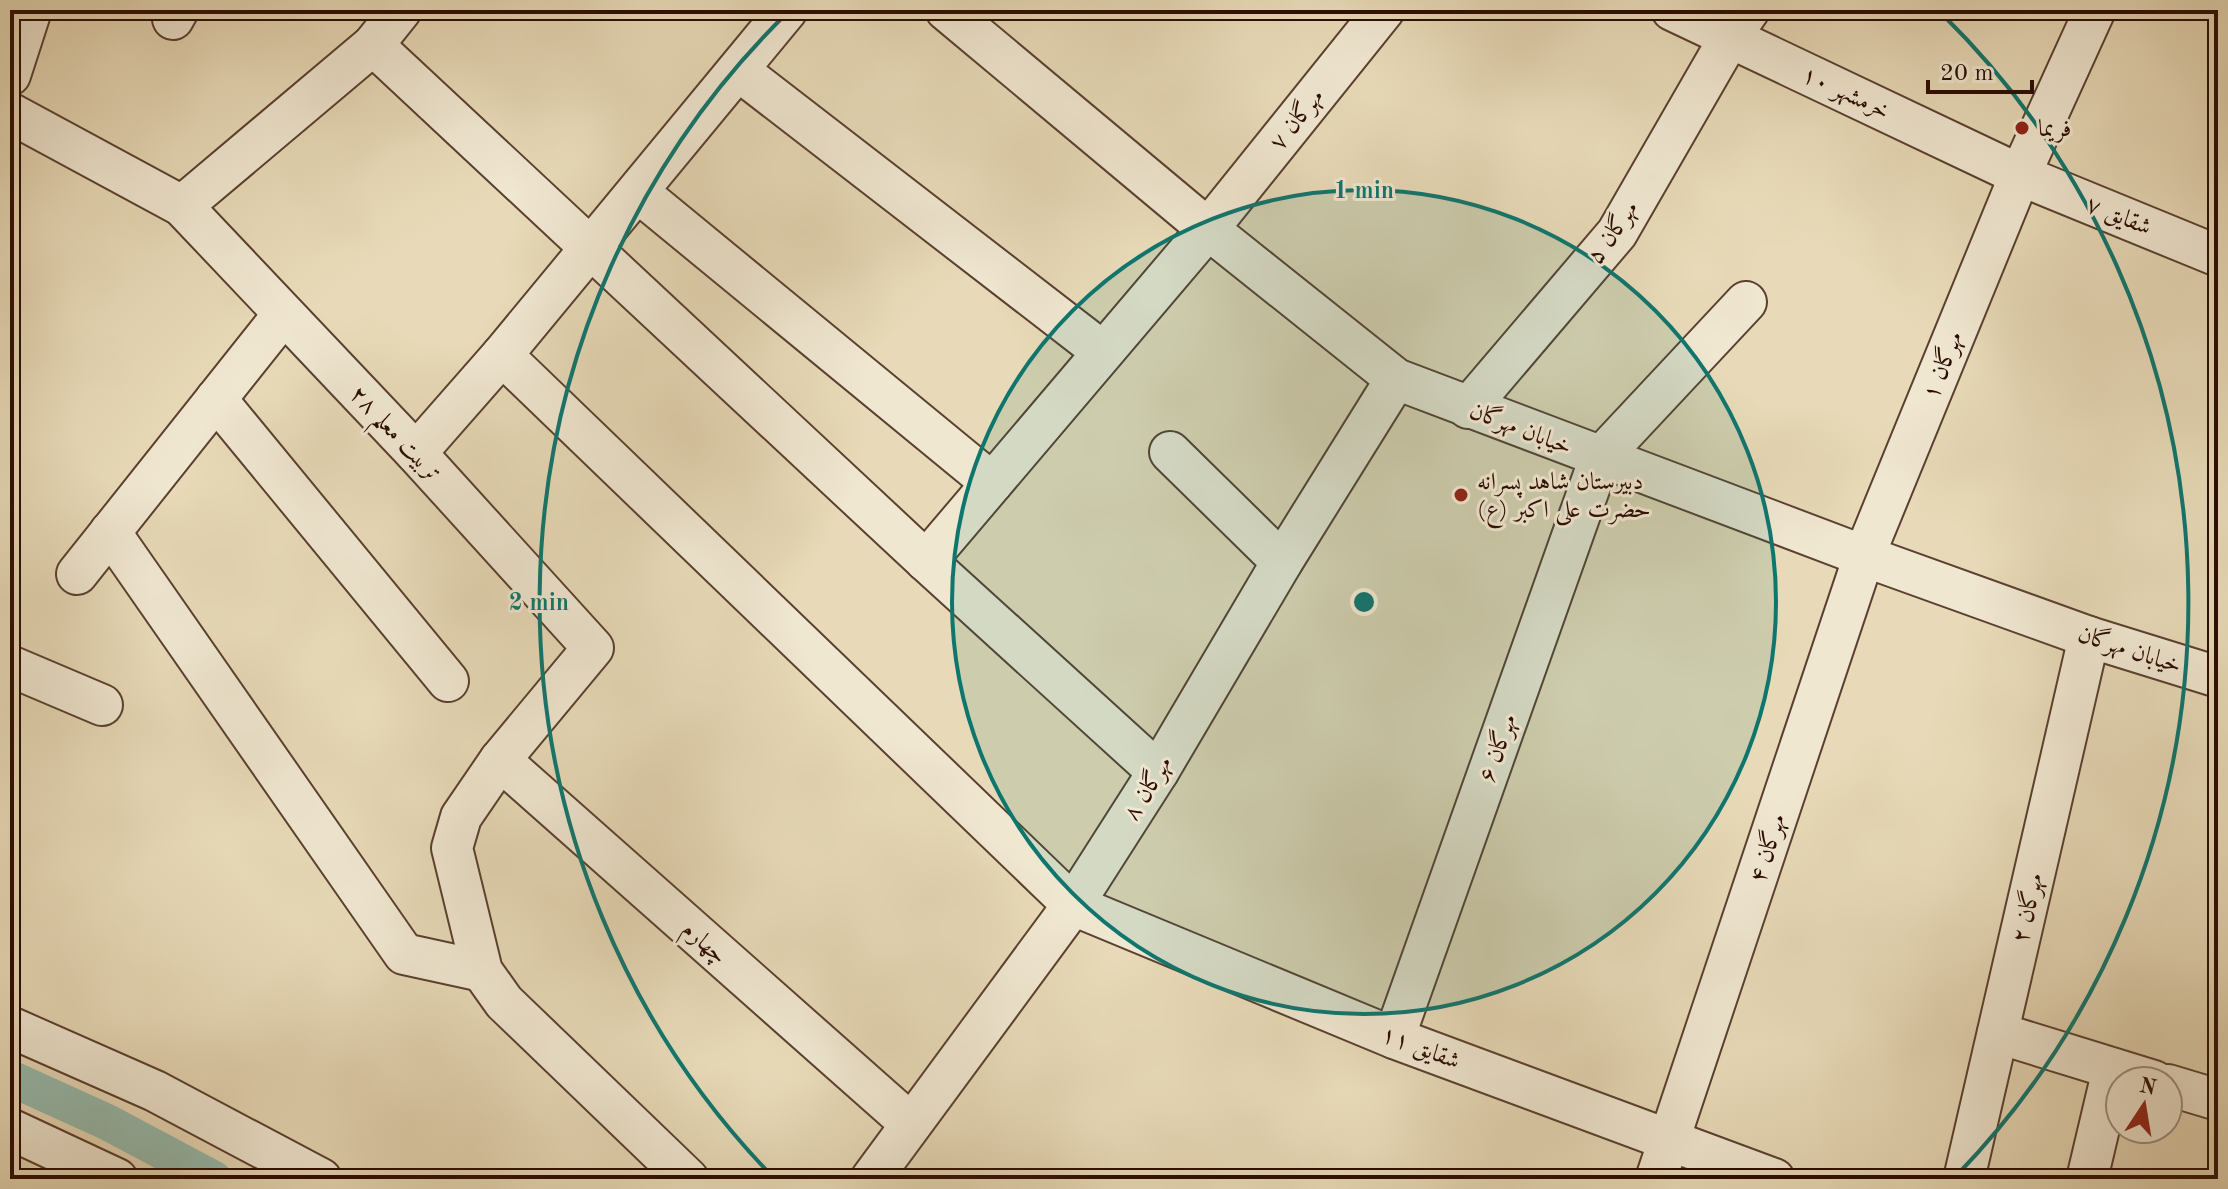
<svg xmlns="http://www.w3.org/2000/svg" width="2228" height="1189" font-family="'Old Standard TT',Amiri,serif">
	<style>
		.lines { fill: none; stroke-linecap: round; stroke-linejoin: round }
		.canal { stroke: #97bbae; stroke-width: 36 }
		.minor-casing { stroke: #5a4030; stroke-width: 44 }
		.minor { stroke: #f0e7d1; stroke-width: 40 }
		.ring { fill: none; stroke: #0f766e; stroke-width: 4 }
		.poi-dot { fill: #8f2418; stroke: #f0e7d1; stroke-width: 3 }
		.labels { text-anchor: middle; stroke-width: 6; stroke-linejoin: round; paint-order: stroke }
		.street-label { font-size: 24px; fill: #2b0c02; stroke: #f0e7d1 }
		.poi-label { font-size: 24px; fill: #2b0c02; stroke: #f0e7d1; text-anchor: start }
		.centre { fill: #0f766e; stroke: #f0e7d1; stroke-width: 4 }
		.ring-label { font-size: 24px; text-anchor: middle; font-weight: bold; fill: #0f766e; stroke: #f0e7d1; stroke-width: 6; stroke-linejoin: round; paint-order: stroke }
	</style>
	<rect width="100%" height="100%" fill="#e8dab8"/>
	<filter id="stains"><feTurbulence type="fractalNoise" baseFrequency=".0025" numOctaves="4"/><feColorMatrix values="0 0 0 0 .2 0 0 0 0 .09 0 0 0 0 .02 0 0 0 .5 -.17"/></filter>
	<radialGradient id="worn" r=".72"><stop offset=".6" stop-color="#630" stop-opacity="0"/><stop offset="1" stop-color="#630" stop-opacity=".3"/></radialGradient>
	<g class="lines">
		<!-- canal -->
		<path class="canal" d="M10,1078l97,44 107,57"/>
		<defs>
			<g id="minor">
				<path d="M946,10l262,219 188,150 468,177 225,81 129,40"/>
				<path d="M1672,10l348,165 198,81"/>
				<path d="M173,19l5,-9"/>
				<path d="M373,45l553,516 232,211"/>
				<path d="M738,70l365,282"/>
				<path d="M10,75l21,-65"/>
				<path d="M10,113l172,93 234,247 177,195 -93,112 -39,57 -9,31 30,123 22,31 184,177"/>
				<path d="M638,192l354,291"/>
				<path d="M182,206l191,-161 28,-35"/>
				<path d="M502,355l571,550 321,133 380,141"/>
				<path d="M216,399l232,282"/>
				<path d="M1468,408l149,-175 113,-196 19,-27"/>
				<path d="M1170,452l112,110"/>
				<path d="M416,453l86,-98 285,-345"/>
				<path d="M110,532l294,422 78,17"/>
				<path d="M926,561l282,-332 176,-219"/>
				<path d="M77,574l206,-259"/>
				<path d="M10,666l92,39"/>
				<path d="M500,760l411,364"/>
				<path d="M10,1027l145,64 166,88"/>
				<path d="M1998,1033l156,48"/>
				<path d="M1394,1038l206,-580 146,-156"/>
				<path d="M2168,1085l50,15"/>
				<path d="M10,1129l107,50"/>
				<path d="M871,1179l202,-274 85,-133 124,-210 114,-183"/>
				<path d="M1656,1179l208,-623 156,-381 75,-165"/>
				<path d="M1964,1179l125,-542"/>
				<path d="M2087,1179l26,-110"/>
			</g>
		</defs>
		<!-- minor casing -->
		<use href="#minor" class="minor-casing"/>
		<!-- minor -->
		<use href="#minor" class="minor"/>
	</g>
	<!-- distance rings -->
	<circle cx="1364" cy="602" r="412" fill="#0f766e" fill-opacity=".12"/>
	<g class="ring">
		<circle cx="1364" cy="602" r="412"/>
		<path d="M771 1175A825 825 0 0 1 786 14M1942 14A825 825 0 0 1 1957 1175"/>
	</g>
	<!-- markers -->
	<g class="poi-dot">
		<circle cx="2022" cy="128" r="8"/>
		<circle cx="1461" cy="495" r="8"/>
	</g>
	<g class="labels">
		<!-- street labels -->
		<g class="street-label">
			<text transform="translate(1846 92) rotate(25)" y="8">خرمشهر ۱۰</text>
			<text transform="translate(1296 119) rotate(-51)" y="8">مهرگان ۷</text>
			<text transform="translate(2119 215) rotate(22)" y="8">شقایق ۷</text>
			<text transform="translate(1612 232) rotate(-55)" y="8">مهرگان ۵</text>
			<text transform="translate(1942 365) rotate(-68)" y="8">مهرگان ۱</text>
			<text transform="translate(1521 428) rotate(21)" y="8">خیابان مهرگان</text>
			<text transform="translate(396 433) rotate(47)" y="8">تربیت معلم ۲۸</text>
			<text transform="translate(2130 649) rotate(18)" y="8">خیابان مهرگان</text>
			<text transform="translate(1497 748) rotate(-70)" y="8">مهرگان ۶</text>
			<text transform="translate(1147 788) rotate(-58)" y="8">مهرگان ۸</text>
			<text transform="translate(1767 848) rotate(-72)" y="8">مهرگان ۴</text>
			<text transform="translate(2027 908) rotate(-77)" y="8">مهرگان ۲</text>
			<text transform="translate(705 942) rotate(42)" y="8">چهارم</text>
			<text transform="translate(1421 1047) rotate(21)" y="8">شقایق ۱۱</text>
		</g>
		<!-- poi labels -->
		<g class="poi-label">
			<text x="2038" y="136">فریما</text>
			<text x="1477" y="489">دبیرستان شاهد پسرانه<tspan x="1477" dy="28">حضرت علی اکبر (ع)</tspan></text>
		</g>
	</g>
	<circle cx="1364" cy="602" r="12" class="centre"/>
	<g class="ring-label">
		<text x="1364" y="198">1 min</text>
		<text x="539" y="610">2 min</text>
	</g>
	<!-- margin -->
	<rect width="2228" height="1189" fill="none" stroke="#e8dab8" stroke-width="40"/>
	<rect x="12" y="12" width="2204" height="1165" fill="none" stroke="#2b0c02" stroke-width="4"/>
	<rect x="20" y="20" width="2188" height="1149" fill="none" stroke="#2b0c02" stroke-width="2"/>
	<!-- north arrow -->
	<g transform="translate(2144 1105) rotate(12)"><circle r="38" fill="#f0e7d1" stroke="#a18f7e" stroke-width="2"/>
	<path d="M0-6L14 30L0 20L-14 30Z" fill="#8f2418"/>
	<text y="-12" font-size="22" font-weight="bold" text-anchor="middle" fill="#2b0c02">N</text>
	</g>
	<!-- scale -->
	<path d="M1928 80v12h104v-12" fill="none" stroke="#2b0c02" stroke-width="4"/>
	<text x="1940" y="80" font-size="24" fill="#2b0c02" stroke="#f0e7d1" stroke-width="6" paint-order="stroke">20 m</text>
	<rect width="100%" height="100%" filter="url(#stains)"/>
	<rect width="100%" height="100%" fill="url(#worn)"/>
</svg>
